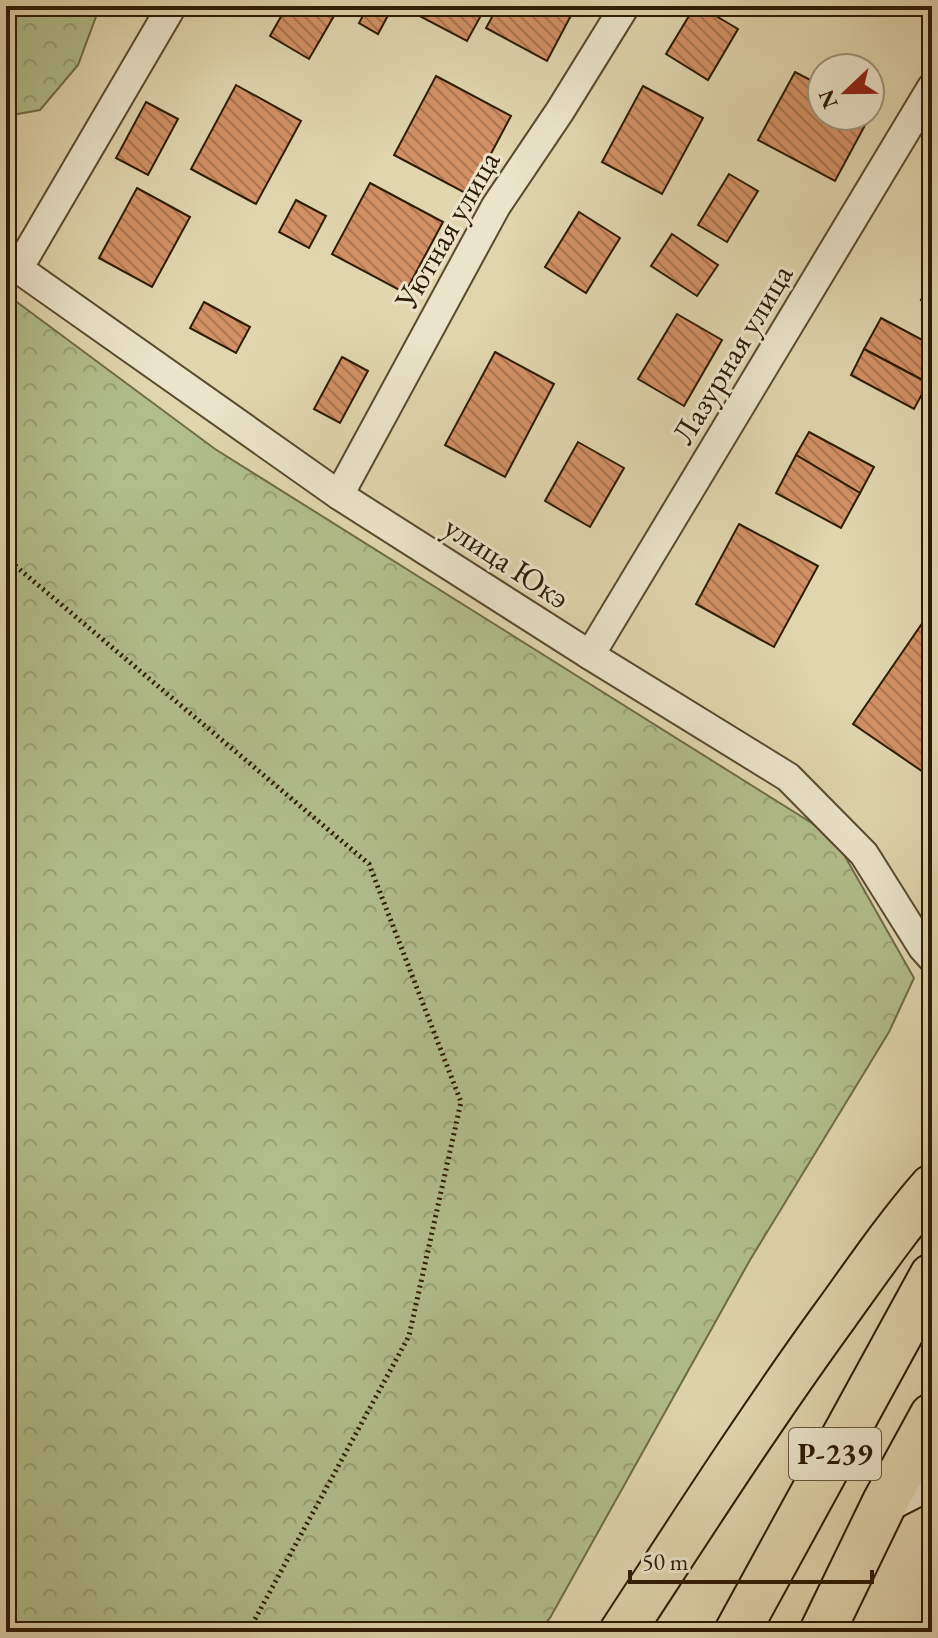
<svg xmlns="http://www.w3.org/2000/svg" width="938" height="1638" font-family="'EB Garamond',serif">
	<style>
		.forest { fill: url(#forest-crowns); stroke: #6f6c48; stroke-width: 2 }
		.building { fill: url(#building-back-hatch); stroke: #2d1b04; stroke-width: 2 }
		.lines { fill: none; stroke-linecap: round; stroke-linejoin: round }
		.service-casing { stroke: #5a4a2e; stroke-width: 18 }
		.minor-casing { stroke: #5a4a2e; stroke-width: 32 }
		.secondary-casing { stroke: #2d1b04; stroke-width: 44 }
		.primary-casing { stroke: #2d1b04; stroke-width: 48 }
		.path { stroke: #2d1b04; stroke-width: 5; stroke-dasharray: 2 4; stroke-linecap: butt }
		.service { stroke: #ebe4ca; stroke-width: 14 }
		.minor { stroke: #ebe4ca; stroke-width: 28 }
		.secondary { stroke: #ebe4ca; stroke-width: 40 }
		.primary { stroke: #e0d5ad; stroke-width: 44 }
		.labels { text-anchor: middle; stroke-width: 6; stroke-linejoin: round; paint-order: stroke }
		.shield { fill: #ebe4ca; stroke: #66573f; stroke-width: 2 }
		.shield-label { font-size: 30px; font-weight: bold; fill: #2d1b04 }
		.street-label { font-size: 32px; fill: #2d1b04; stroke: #ebe4ca }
	</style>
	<defs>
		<pattern id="forest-crowns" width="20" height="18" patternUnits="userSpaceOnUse" patternTransform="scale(2)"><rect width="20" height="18" fill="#b1bd8b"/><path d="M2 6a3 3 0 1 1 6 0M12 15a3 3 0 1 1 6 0" fill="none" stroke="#99a276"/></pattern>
		<pattern id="building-back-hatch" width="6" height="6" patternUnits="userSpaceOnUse" patternTransform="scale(2)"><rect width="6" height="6" fill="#d29165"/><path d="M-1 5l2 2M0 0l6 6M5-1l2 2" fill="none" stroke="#ab7651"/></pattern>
	</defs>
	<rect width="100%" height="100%" fill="#e0d5ad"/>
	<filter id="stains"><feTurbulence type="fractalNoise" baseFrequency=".0025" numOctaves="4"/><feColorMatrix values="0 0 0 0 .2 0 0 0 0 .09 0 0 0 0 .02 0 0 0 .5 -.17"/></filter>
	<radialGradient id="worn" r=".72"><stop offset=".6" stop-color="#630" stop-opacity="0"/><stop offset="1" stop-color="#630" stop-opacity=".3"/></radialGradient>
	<!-- forest -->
	<g class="forest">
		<path d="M6,6h94l-22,59 -38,45 -34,6z"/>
		<path d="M6,294l209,155 619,388 80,141 -25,54 -139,228 -200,358 -12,14h-532z"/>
	</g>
	<!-- building -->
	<g class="building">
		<path d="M287,6h46l5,3 -29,50 -39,-23z"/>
		<path d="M368,6h25l-15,28 -19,-11z"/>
		<path d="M408,6h69l7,4 -17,31 -61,-32z"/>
		<path d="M498,6h78l-29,55 -61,-33z"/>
		<path d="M695,6h4l39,23 -30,51 -42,-26z"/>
		<path d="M795,72l27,14v30h48l-35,65 -77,-41z"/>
		<path d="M436,76l75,40 -42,79 -75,-40z"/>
		<path d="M236,85l65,36 -45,83 -65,-35z"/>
		<path d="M643,86l60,32 -41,76 -60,-32z"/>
		<path d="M146,102l32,17 -30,56 -32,-17z"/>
		<path d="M729,174l29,17 -31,51 -29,-17z"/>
		<path d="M370,183l73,39 -38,71 -73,-39z"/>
		<path d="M137,188l53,29 -38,70 -53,-29z"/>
		<path d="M296,200l30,16 -17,32 -30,-16z"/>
		<path d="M579,212l41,26 -34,55 -41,-26z"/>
		<path d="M672,234l46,31 -21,31 -46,-30z"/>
		<path d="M932,279v27l-11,-6z"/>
		<path d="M204,302l46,25 -14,26 -46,-25z"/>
		<path d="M677,314l45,26 -38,66 -46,-27z"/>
		<path d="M881,318l51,27v31l-4,7 -64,-34z"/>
		<path d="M864,349l64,34 -14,26 -63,-34z"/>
		<path d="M495,352l59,32 -49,93 -60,-32z"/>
		<path d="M342,357l26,14 -28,52 -26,-14z"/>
		<path d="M809,432l65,35 -14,26 -64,-38z"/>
		<path d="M578,442l46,26 -34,59 -45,-26z"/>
		<path d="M796,455l64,38 -19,35 -65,-35z"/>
		<path d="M739,524l79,42 -44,81 -78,-43z"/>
		<path d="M932,609v169l-79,-54z"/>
	</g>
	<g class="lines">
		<defs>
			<path id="service" d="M931,1632l1,-4"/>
			<g id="minor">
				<path d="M6,260l333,235 251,160 198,122 76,77 59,94 9,10"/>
				<path d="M18,269l154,-263"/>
				<path d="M339,495l157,-289 64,-95 65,-105"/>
				<path d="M590,655l342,-568"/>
			</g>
			<path id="secondary" d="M885,1502l47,-24"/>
			<g id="primary">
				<path d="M622,1632c70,-107 139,-215 214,-318 31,-43 61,-87 96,-127"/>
				<path d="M737,1632l195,-356"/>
				<path d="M822,1632l63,-130 47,-86"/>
			</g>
		</defs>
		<!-- service casing -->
		<use href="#service" class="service-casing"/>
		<!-- minor casing -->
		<use href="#minor" class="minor-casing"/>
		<!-- secondary casing -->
		<use href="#secondary" class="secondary-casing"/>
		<!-- primary casing -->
		<use href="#primary" class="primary-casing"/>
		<!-- path -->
		<path class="path" d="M6,558l363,306 92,238 -52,234 -161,296"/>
		<!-- service -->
		<use href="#service" class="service"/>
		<!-- minor -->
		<use href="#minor" class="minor"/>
		<!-- secondary -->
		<use href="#secondary" class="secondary"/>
		<!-- primary -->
		<use href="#primary" class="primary"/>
	</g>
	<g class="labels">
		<!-- shield labels -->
		<rect class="shield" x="789" y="1428" width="92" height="52" rx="6"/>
		<g class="shield-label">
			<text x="835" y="1464">Р-239</text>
		</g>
		<!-- street labels -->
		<g class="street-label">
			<text transform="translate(447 230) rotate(-60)" y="11">Уютная улица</text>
			<text transform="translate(732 354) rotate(-59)" y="11">Лазурная улица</text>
			<text transform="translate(507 562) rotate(33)" y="11">улица Юкэ</text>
		</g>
	</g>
	<!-- margin -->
	<rect width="938" height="1638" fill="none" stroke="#e0d5ad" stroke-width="32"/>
	<rect x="8" y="8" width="922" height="1622" fill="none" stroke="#2d1b04" stroke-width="4"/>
	<rect x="16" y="16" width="906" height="1606" fill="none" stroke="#2d1b04" stroke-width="2"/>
	<!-- north arrow -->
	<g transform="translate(846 92) rotate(248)"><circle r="38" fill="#ebe4ca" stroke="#9f947b" stroke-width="2"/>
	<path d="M0-6L14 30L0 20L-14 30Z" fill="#8f2418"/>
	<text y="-12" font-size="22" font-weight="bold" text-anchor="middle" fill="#2d1b04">N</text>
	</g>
	<!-- scale -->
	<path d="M630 1570v12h242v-12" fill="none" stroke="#2d1b04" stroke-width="4"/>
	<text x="642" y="1570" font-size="24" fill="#2d1b04" stroke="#ebe4ca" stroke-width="6" paint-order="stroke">50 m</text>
	<rect width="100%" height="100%" filter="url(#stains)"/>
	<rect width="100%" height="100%" fill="url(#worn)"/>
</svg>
